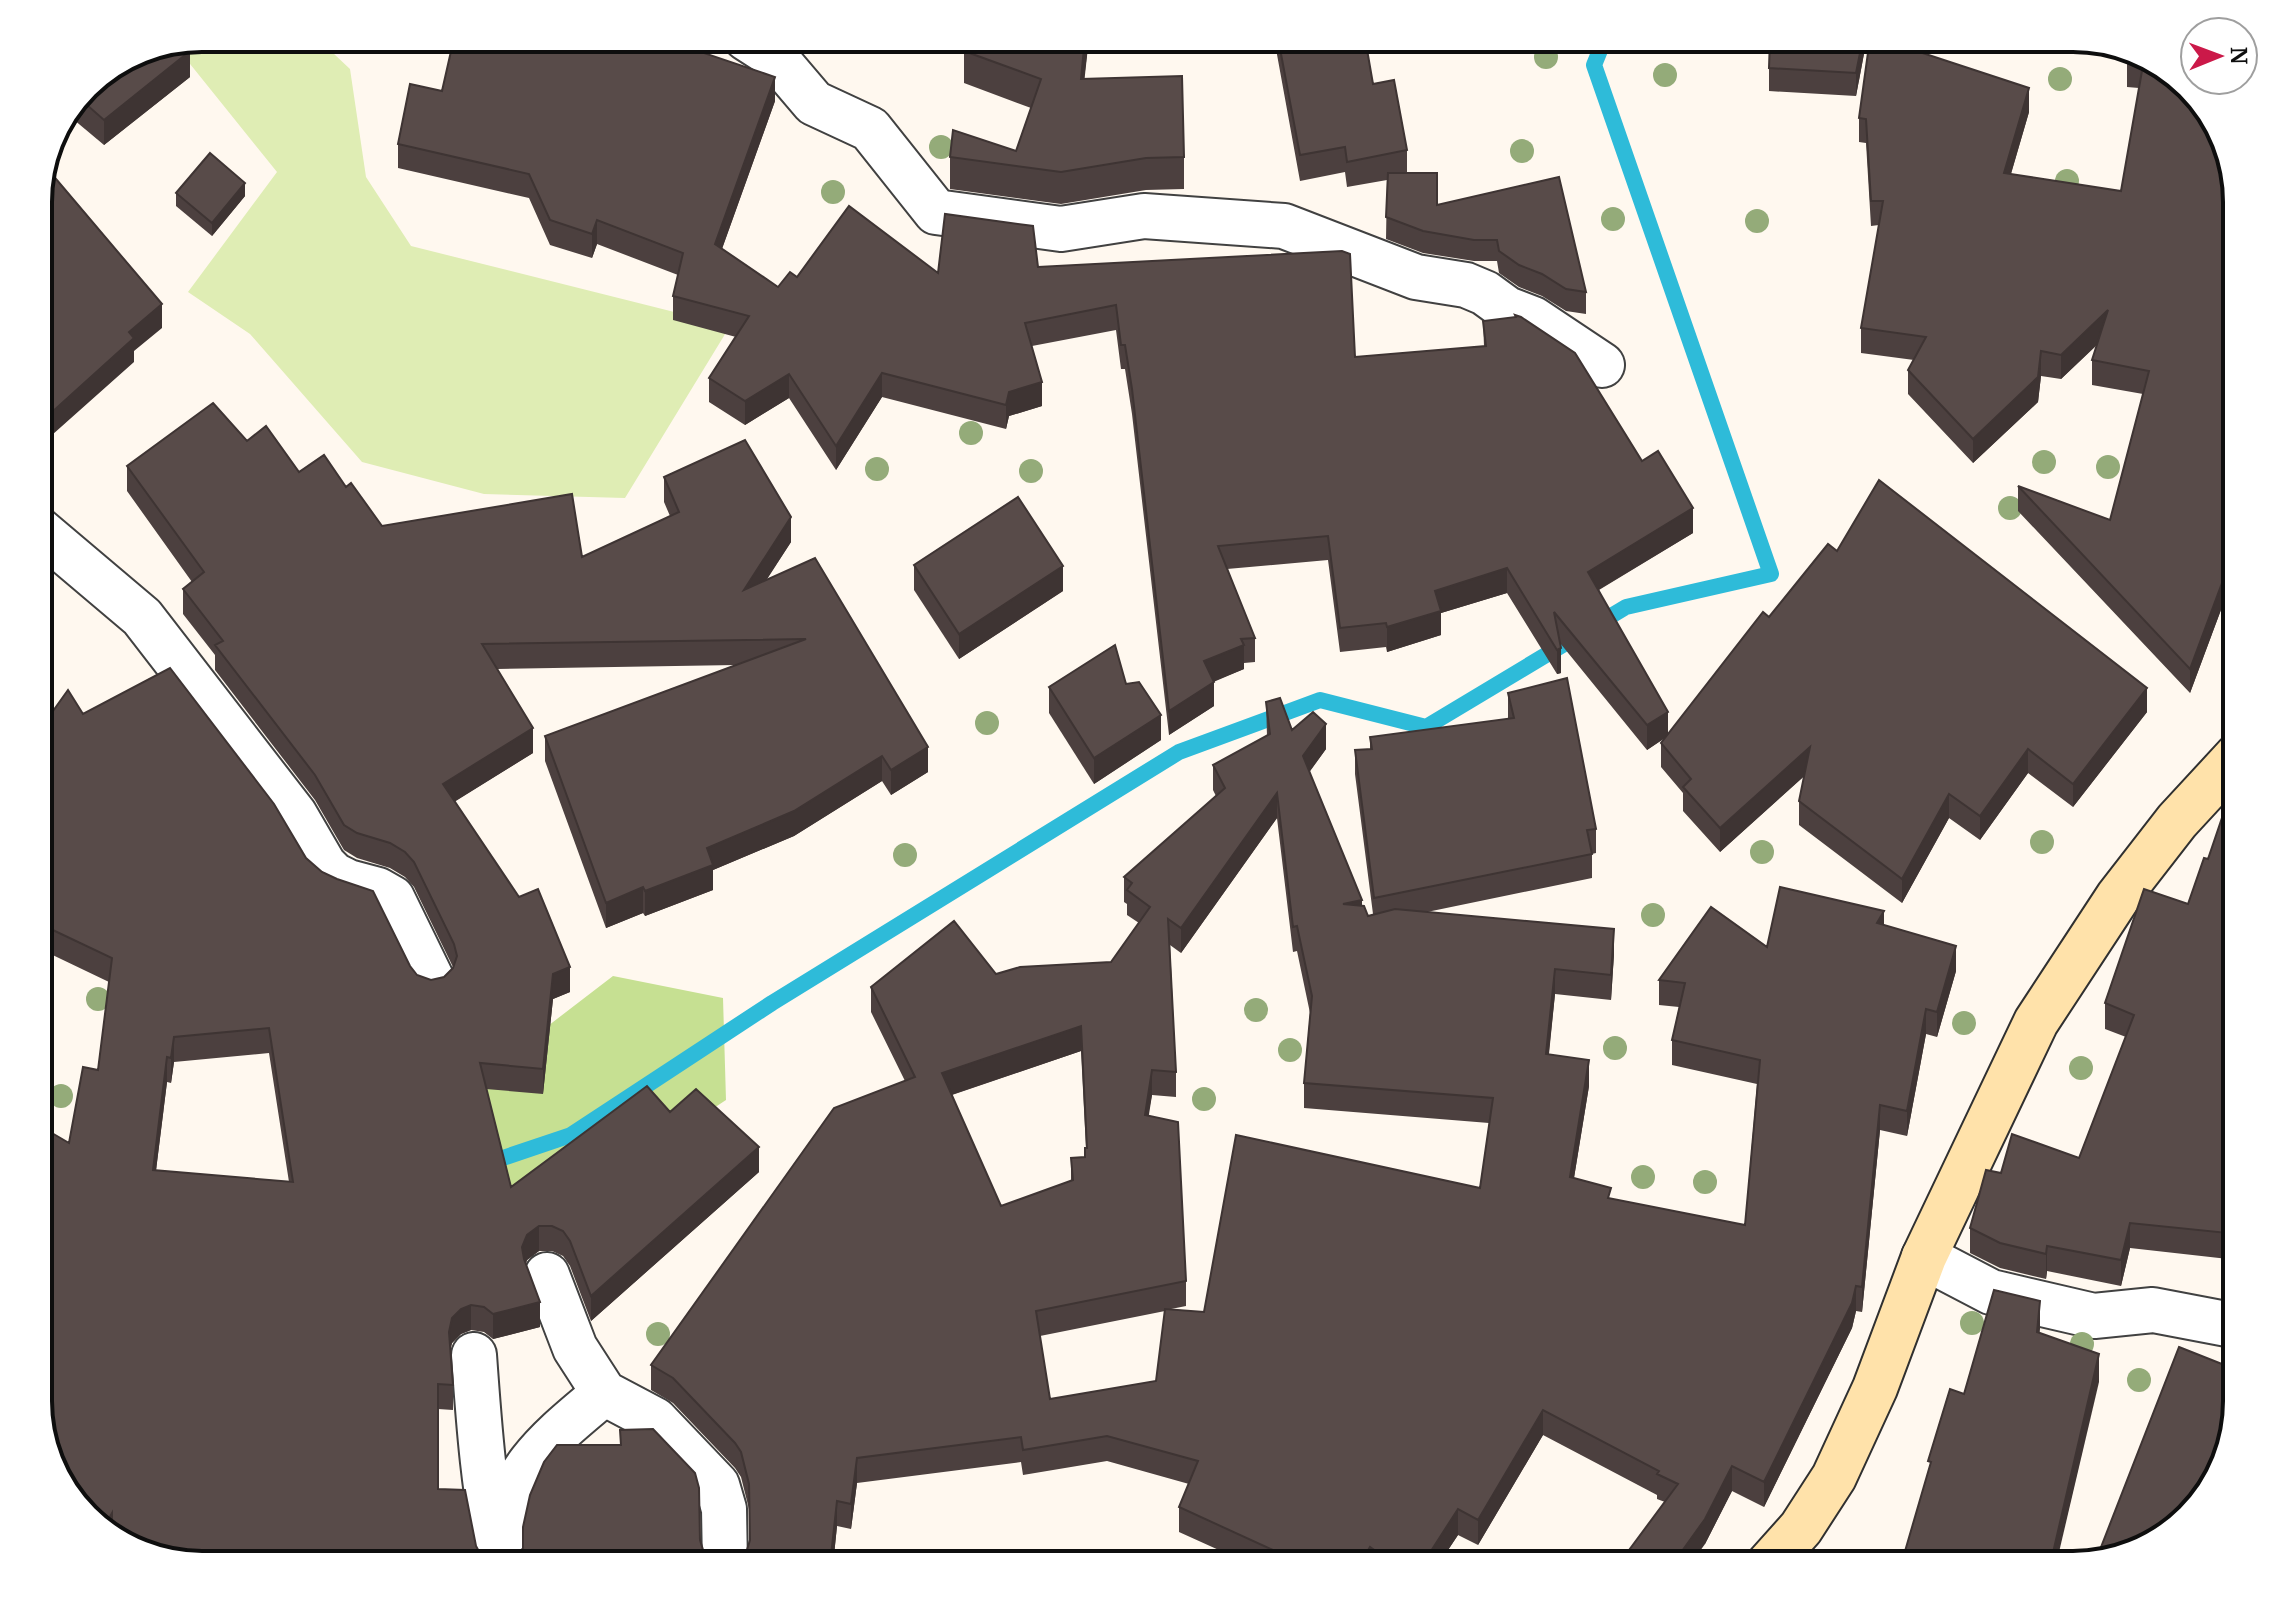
<svg xmlns="http://www.w3.org/2000/svg" width="2275" height="1603" font-family="Merriweather,serif">
	<style>
		.green { fill: #dfedb4 }
		.forest { fill: #c6e092 }
		.lines { fill: none; stroke-linecap: round; stroke-linejoin: round }
		.stream { stroke: #2ebbd9; stroke-width: 16 }
		.street-casing { stroke: #414141; stroke-width: 48 }
		.secondary-casing { stroke: #303030; stroke-width: 48 }
		.street { stroke: #fff; stroke-width: 44 }
		.secondary { stroke: #ffe2aa; stroke-width: 44 }
		.tree { fill: #94ab79 }
		.wall { fill: #4c403f; fill-rule: evenodd }
		.shaded-wall { fill: #3e3433 }
		.building { fill: #584b49; stroke: #3e3433; stroke-width: 2; fill-rule: evenodd }
		.rim { fill: none; stroke: #0e0e0e; stroke-width: 4 }
	</style>
	<rect width="100%" height="100%" fill="#fff8ef"/>
	<!-- green -->
	<path class="green" d="M202,38h115l33,31 16,108 45,69 319,80 -105,172 -141,-4 -122,-32 -112,-128 -62,-42 89,-120 -103,-128z"/>
	<!-- forest -->
	<path class="forest" d="M613,976l110,22 3,102 -200,132 -58,-162 59,-28z"/>
	<g class="lines">
		<!-- stream -->
		<path class="stream" d="M485,1164l86,-29 201,-132 407,-251 141,-52 106,27 200,-120 145,-33 -177,-509 11,-27"/>
		<defs>
			<g id="street">
				<path d="M746,38l28,18 40,47 56,26 66,83 125,17 83,-13 140,10 132,51 50,8 19,8 22,16 26,10 69,46"/>
				<path d="M38,529l104,88 153,198 29,50 10,10 14,7 30,8 14,8 40,82"/>
				<path d="M1924,1257l67,35 103,24 59,-6 84,16"/>
				<path d="M547,1275l28,73 29,45 51,27 62,65 7,24 1,56"/>
				<path d="M474,1355c5,71 10,141 26,210"/>
				<path d="M502,1539c3,-69 54,-105 102,-146"/>
			</g>
			<path id="secondary" d="M1768,1565l33,-37 33,-51 41,-89 49,-131 112,-235 82,-125 59,-76 60,-65"/>
		</defs>
		<!-- street casing -->
		<use href="#street" class="street-casing"/>
		<!-- secondary casing -->
		<use href="#secondary" class="secondary-casing"/>
		<!-- street -->
		<use href="#street" class="street"/>
		<!-- secondary -->
		<use href="#secondary" class="secondary"/>
	</g>
	<!-- trees -->
	<g class="tree">
		<circle cx="1546" cy="57" r="12"/>
		<circle cx="1665" cy="75" r="12"/>
		<circle cx="2060" cy="79" r="12"/>
		<circle cx="941" cy="147" r="12"/>
		<circle cx="1522" cy="151" r="12"/>
		<circle cx="2067" cy="181" r="12"/>
		<circle cx="833" cy="192" r="12"/>
		<circle cx="1613" cy="219" r="12"/>
		<circle cx="1757" cy="221" r="12"/>
		<circle cx="971" cy="433" r="12"/>
		<circle cx="2044" cy="462" r="12"/>
		<circle cx="2108" cy="467" r="12"/>
		<circle cx="877" cy="469" r="12"/>
		<circle cx="1031" cy="471" r="12"/>
		<circle cx="2010" cy="508" r="12"/>
		<circle cx="987" cy="723" r="12"/>
		<circle cx="2042" cy="842" r="12"/>
		<circle cx="1762" cy="852" r="12"/>
		<circle cx="905" cy="855" r="12"/>
		<circle cx="1653" cy="915" r="12"/>
		<circle cx="98" cy="999" r="12"/>
		<circle cx="1256" cy="1010" r="12"/>
		<circle cx="1964" cy="1023" r="12"/>
		<circle cx="1615" cy="1048" r="12"/>
		<circle cx="1290" cy="1050" r="12"/>
		<circle cx="2081" cy="1068" r="12"/>
		<circle cx="61" cy="1096" r="12"/>
		<circle cx="1204" cy="1099" r="12"/>
		<circle cx="1643" cy="1177" r="12"/>
		<circle cx="1705" cy="1182" r="12"/>
		<circle cx="1972" cy="1323" r="12"/>
		<circle cx="658" cy="1334" r="12"/>
		<circle cx="2082" cy="1344" r="12"/>
		<circle cx="2139" cy="1380" r="12"/>
	</g>
	<!-- wall -->
	<g class="wall">
		<path d="M688,38v9l87,54 -53,148 56,38 19,-10 141,-4 100,-6 317,90 129,-11 -1,-25 159,140 51,72 -94,57 69,145 101,-118 68,-66 310,161 -74,95 -45,-34 -48,67 -31,-22 -47,85 -103,-78v-24l5,-25 -84,76 -37,-41v-18l-22,-26v-24l5,-6 -19,13 -87,-107 1,30 -4,1 -50,-81 -66,20v22l-54,17 -1,-5 -46,5 -12,-92 -101,9 28,69v24l-11,1v6l-30,12v25l-45,29 -37,-321 -7,-45h-4l-5,-39 -84,16 10,60 -33,10 -3,13 -124,-32 -46,73 -47,-72 -44,27 -36,-23v-24l27,-41 -63,-17v-24l5,-21 -81,-31 -5,14 -42,-13 -21,-47 -131,-30v-24l44,-53z"/>
		<path d="M966,38h123l-5,41 100,78v32l-38,1 -85,14 -111,-15v-32l66,-6 15,-43 -67,-25v-32z"/>
		<path d="M1274,38h91l8,46 34,66v23l30,32 149,87v22l-20,-3 -24,-15 -23,-9 -20,-14 -2,-12h-23l-51,-8 -37,-14 1,-59 -40,7 -2,-15 -45,9z"/>
		<path d="M1867,38l-11,58 -87,-5v-23z"/>
		<path d="M2127,56l45,16 65,129v403l-12,-5 -35,94 -172,-182v-25l92,34 33,-126 -51,-9v-25l5,-15 -36,34 -20,-3 -3,26 -65,61 -65,-69v-24l6,-10 -53,-7v-25l18,-103 -8,1 -5,-83 -7,-1v-24l170,-6 -18,62 110,17 18,-103 -12,-1z"/>
		<path d="M190,77l-86,68 -37,-31 27,-35z"/>
		<path d="M176,193l69,3 -33,40 -36,-30z"/>
		<path d="M247,441l52,31 47,15 36,39 200,31 88,-41 -6,-14v-25l127,65 -25,38 162,192 -37,23 -9,-14 -88,55 -81,34v20l-68,26 -2,-3 -37,15 -61,-167v-25l191,-71 -239,4 36,84 -78,48 115,191 -17,7 -10,95 -57,-5 25,98 159,-75 89,60 -168,149 -21,-55 -7,-10 -11,-5h-13l-12,9 -1,4 14,63 -47,12 -9,-7 -13,-2 -10,4 -9,9 -2,7 3,35v25l-15,-1v80l44,68 11,7h13l11,-6 6,-9v-22l97,-82v-15l80,110 4,13 10,9 12,3 12,-4 8,-8 4,-12 -1,-32 -8,-32 -6,-9 -62,-65 -22,-13v-25l254,-284 -34,-69v-25l240,-25 28,-39 -12,-8v-11l-3,-2v-25l92,-81 -3,-6v-25l54,-29 -1,-34 26,28 34,19 -17,23 53,134 6,10 5,-2 -18,-140v-24l15,-1v-12l138,-18v-26l88,136v24l-4,1v24l-165,34 187,42 -3,46 -56,-6 -6,60 40,32 -15,92 37,21 134,26 12,-141 -85,-19v-25l7,-33 -20,-2v-25l108,-33 117,-22 72,46 -19,66 -11,-3 -19,102 -27,-6 -18,182 -6,-1 -4,17 -88,179 -32,-16 -27,53 -40,-42 -8,-3v-4l-114,-60 -65,110 -20,-10 -20,30h-186l-73,-33v-25l10,-23 -82,-23 -84,14 -2,-13 -164,21 -6,46 -14,-3 -4,39h-632l-132,-422 29,-73 11,-88 -71,-34v-216l45,-18 223,144 111,117 14,5 13,-3 9,-10 -39,-80 -9,-10 -15,-9 -33,-10 -13,-8 -29,-50 -100,-130v-15l-32,-41v-25l9,-7 -65,-91v-25zM1277,818l16,134 4,-1 13,62 -6,70v25l185,15 -9,65 -276,124 -33,-3 15,-3v-25l-38,-166 4,-20 24,2v-25l-6,-127 11,8zM1081,1051l5,97 -1,9 -14,1v23l-70,25 -49,-111zM269,1053l20,129 -133,-12 11,-88 4,1 3,-21zM1165,1311l-9,70 -106,18 -10,-63z"/>
		<path d="M914,565l149,26 -104,68 -45,-69z"/>
		<path d="M1126,684l35,56 -67,44 -45,-71v-26z"/>
		<path d="M2237,813v447l-107,-12 -9,38 -74,-15 -1,8 -46,-11 -30,-15v-25l31,-55 78,-15 47,-121 -21,-8v-26l83,-99 20,-45z"/>
	</g>
	<!-- shaded-wall -->
	<g class="shaded-wall">
		<path d="M683,38h5v13l-8,-6z"/>
		<path d="M1085,38h4l-8,73v-32z"/>
		<path d="M1863,38h4l-11,58v-23z"/>
		<path d="M190,51v26l-86,68v-25z"/>
		<path d="M775,77v24l-60,167v-24z"/>
		<path d="M2029,88v24l-25,85v-24z"/>
		<path d="M245,183v13l-33,40v-13z"/>
		<path d="M597,220v24l-5,14v-24z"/>
		<path d="M162,304v24l-28,23v11l-91,81v8l-5,4 2,-32 89,-91z"/>
		<path d="M2108,310v24l-47,45v-24z"/>
		<path d="M2041,351v25l-3,26 -65,61v-24z"/>
		<path d="M882,373v24l-46,73v-24z"/>
		<path d="M789,374v24l-44,27v-24z"/>
		<path d="M1042,382v24l-33,10 -3,13v-24l3,-13z"/>
		<path d="M1693,508v25l-105,63v-24z"/>
		<path d="M791,517v25l-47,73v-25z"/>
		<path d="M1063,566v25l-104,68v-25z"/>
		<path d="M1507,568v25l-66,20v22l-54,17v-25l48,-36z"/>
		<path d="M2225,575v24l-35,94v-24z"/>
		<path d="M1244,645v24l-40,17v-25z"/>
		<path d="M1561,648v25l-4,1v-24z"/>
		<path d="M1214,682v24l-45,29v-24z"/>
		<path d="M2147,688v24l-74,95v-23z"/>
		<path d="M1668,712v24l-21,14v-25z"/>
		<path d="M1161,715v25l-67,44v-26z"/>
		<path d="M1326,724v25l-23,32v-25z"/>
		<path d="M533,728v25l-90,56v-25z"/>
		<path d="M928,747v25l-37,23v-25z"/>
		<path d="M1810,747v24l-90,81v-24z"/>
		<path d="M2028,749v24l-48,67v-24z"/>
		<path d="M882,756v25l-88,55 -81,34v20l-68,26v-25l62,-43z"/>
		<path d="M1277,793v25l-96,135v-25z"/>
		<path d="M1949,794v24l-47,85v-24z"/>
		<path d="M643,887v26l-37,15v-25z"/>
		<path d="M1362,900v25l-19,-21z"/>
		<path d="M1884,911v25l-7,-13z"/>
		<path d="M1614,929v25l-3,46v-25z"/>
		<path d="M1956,946v25l-19,66v-25z"/>
		<path d="M570,967v25l-17,7 -10,95v-25l10,-95z"/>
		<path d="M1555,969v25l-9,85v-25z"/>
		<path d="M1926,1009v25l-19,102v-25z"/>
		<path d="M1081,1026v25l-139,47v-25z"/>
		<path d="M174,1037v25l-3,21v-25z"/>
		<path d="M167,1057v25l-14,113v-25z"/>
		<path d="M1589,1060v26l-19,116v-25z"/>
		<path d="M1152,1070v25l-7,45v-25z"/>
		<path d="M1880,1105v25l-18,182v-25z"/>
		<path d="M759,1147v25l-168,149v-25z"/>
		<path d="M2130,1223v25l-9,38v-26z"/>
		<path d="M539,1226v25l-12,9 -5,12v-25l5,-12z"/>
		<path d="M2047,1246v25l-1,8v-25z"/>
		<path d="M1856,1286v25l-4,17 -88,179v-25z"/>
		<path d="M2040,1301v28l-3,31v-28z"/>
		<path d="M540,1302v25l-47,12v-25z"/>
		<path d="M471,1305v25l-10,4 -9,9 -3,14v-25l3,-14 9,-9z"/>
		<path d="M2099,1354v28l-43,183 -4,-8z"/>
		<path d="M1543,1410v25l-65,110v-25z"/>
		<path d="M857,1458v25l-6,46v-25z"/>
		<path d="M1732,1466v25l-27,53 -15,21h-18z"/>
		<path d="M837,1501v25l-4,39h-3z"/>
		<path d="M1458,1509v26l-20,30h-16z"/>
		<path d="M112,1513v22l-10,-4z"/>
		<path d="M1370,1547v18h-11z"/>
	</g>
	<!-- building -->
	<g class="building">
		<path d="M454,38h229l-3,7 95,32 -60,167 63,43 12,-15 7,5 52,-71 89,67 7,-59 88,12 5,41 304,-16 8,3 5,103 131,-11 -3,-25 33,-4 -1,-2 6,2 54,36 67,108 16,-10 35,57 -105,64 80,140 -21,13 -93,-113 7,36 -4,2 -50,-82 -72,23 6,20 -54,16 -1,-4 -46,5 -12,-92 -110,10 37,92 -14,1 3,6 -40,16 10,21 -45,29 -37,-322 -7,-44h-4l-5,-40 -91,18 17,59 -33,10 -3,13 -124,-32 -46,73 -47,-72 -44,27 -36,-23 40,-62 -76,-20 10,-43 -86,-33 -5,14 -42,-14 -21,-46 -131,-30 12,-60 32,7z"/>
		<path d="M966,38h119l-4,41 101,-3 2,81 -38,1 -85,14 -111,-15 3,-27 63,21 25,-72 -77,-28z"/>
		<path d="M1278,38h87l8,46 21,-4 13,70 -60,12 -2,-15 -45,8z"/>
		<path d="M1770,38h93l-7,35 -87,-5z"/>
		<path d="M1870,38h7l152,50 -25,85 117,18 22,-126 -16,-2 1,-7 44,16 48,57 17,72v378l-12,-4 -35,94 -172,-183 92,34 39,-149 -57,-11 16,-50 -47,45 -20,-4 -3,26 -65,62 -65,-69 18,-33 -65,-9 22,-127h-12l-5,-82 -7,-1z"/>
		<path d="M182,42l8,9 -86,69 -25,-22 15,-19 46,-29z"/>
		<path d="M210,153l35,30 -33,40 -36,-30z"/>
		<path d="M45,166l117,138 -33,28 5,6 -94,85 3,5 -5,4v-241z"/>
		<path d="M1388,173h49v32l122,-28 27,115 -20,-3 -24,-15 -23,-9 -20,-14 -2,-11h-23l-51,-9 -37,-14z"/>
		<path d="M213,403l34,38 19,-15 33,46 25,-17 22,32 5,-4 31,43 190,-32 10,63 97,-45 -15,-35 81,-37 46,77 -47,73 71,-32 113,189 -37,23 -9,-14 -88,55 -87,37 6,17 -68,26 -2,-4 -37,16 -61,-167 261,-97 -324,5 51,84 -90,56 76,113 19,-8 32,78 -17,7 -10,95 -63,-6 31,124 136,-101 23,26 26,-23 63,58 -168,149 -21,-55 -7,-10 -11,-5h-13l-12,9 -5,12 2,12 16,43 -47,12 -9,-7 -13,-2 -10,4 -9,9 -3,14 4,53 -15,-1v105l27,1 11,56 6,11 11,7h13l11,-6 6,-10v-21l7,-32 14,-33 13,-17h64l-1,-15 33,-1 42,44 4,15 1,52 4,13 10,9 12,3 12,-4 8,-8 4,-13 -1,-56 -8,-32 -6,-9 -62,-65 -22,-13 183,-257 81,-31 -44,-90 83,-66 42,53 24,-7 91,-5 39,-55 -23,-17 5,-7 -8,-6 101,-89 -12,-23 57,-31 -4,-32 14,-4 12,32 21,-18 13,12 -23,32 59,144 -19,4 21,2 4,10 27,-7 219,20 -3,46 -56,-6 -9,85 43,6 -19,117 41,11 -3,10 137,27 15,-165 -88,-20 13,-57 -26,-3 52,-73 56,40 13,-60 104,24 -7,12 79,23 -19,66 -11,-3 -19,102 -27,-6 -18,182 -6,-1 -4,17 -88,179 -32,-16 -27,53 -33,46h-54l60,-81 -21,-10 2,-3 -116,-61 -65,110 -20,-11 -36,56h-27l-25,-18 -11,18h-90l6,-14 -96,-44 19,-46 -91,-25 -84,14 -2,-13 -164,21 -6,46 -14,-3 -7,64h-629l-89,-30v-22l-10,18 -42,-48 -22,-72v-286l31,18 14,-76 15,3 14,-112 -74,-35v-191l30,-42 15,24 87,-46 104,136 32,54 16,14 15,7 36,12 37,75 7,9 14,5 13,-3 9,-9 4,-12 -3,-12 -40,-82 -9,-10 -15,-9 -33,-10 -13,-8 -29,-50 -100,-130 8,-4 -40,-52 21,-17 -77,-106zM1277,793l16,134 4,-1 15,70 -8,87 189,15 -13,90 -244,-53 -32,177 -39,-3 -9,72 -106,18 -14,-88 150,-30 -8,-159 -33,-7 7,-45 24,2 -8,-153 13,9zM1081,1026l6,122h-2v9l-14,1 2,22 -72,26 -59,-133zM269,1028l24,154 -140,-12 14,-113 4,1 3,-21z"/>
		<path d="M1879,480l268,208 -74,96 -45,-35 -48,67 -31,-22 -47,85 -103,-78 11,-54 -90,81 -37,-41 8,-8 -30,-36 102,-131 6,5 59,-73 9,7z"/>
		<path d="M1018,497l45,69 -104,68 -45,-69z"/>
		<path d="M1115,645l11,39 13,-2 22,33 -67,43 -45,-71z"/>
		<path d="M1567,678l29,151 -9,1 5,24 -218,44 -19,-148 17,-1 -2,-12 144,-19 -6,-25z"/>
		<path d="M2225,809l12,4v421l-107,-11 -9,37 -74,-14 -1,8 -46,-11 -30,-15 16,-58 15,3 11,-39 67,24 55,-143 -29,-12 39,-114 44,15 16,-46 4,1z"/>
		<path d="M1994,1290l46,11 -3,31 62,22 -47,203 23,8h-174l30,-103 -3,-1 22,-72 14,5z"/>
		<path d="M2179,1347l58,23v24l-3,7 3,1 -34,98 -57,48 -50,12z"/>
		<path d="M1831,1558l16,7h-19z"/>
	</g>
	<!-- crop -->
	<path d="M0 0H2275V1603H0ZM202 52H2073A150 150 0 0 1 2223 202V1401A150 150 0 0 1 2073 1551H202A150 150 0 0 1 52 1401V202A150 150 0 0 1 202 52Z" fill="#fff" fill-rule="evenodd"/>
	<path class="rim" d="M202 52H2073A150 150 0 0 1 2223 202V1401A150 150 0 0 1 2073 1551H202A150 150 0 0 1 52 1401V202A150 150 0 0 1 202 52Z"/>
	<!-- north arrow -->
	<g transform="translate(2219 56) rotate(89)"><circle r="38" fill="#ffffff" stroke="#9f9f9f" stroke-width="2"/>
	<path d="M0-6L14 30L0 20L-14 30Z" fill="#cb1949"/>
	<text y="-12" font-size="22" font-weight="bold" text-anchor="middle" fill="#0e0e0e">N</text>
	</g>
</svg>
